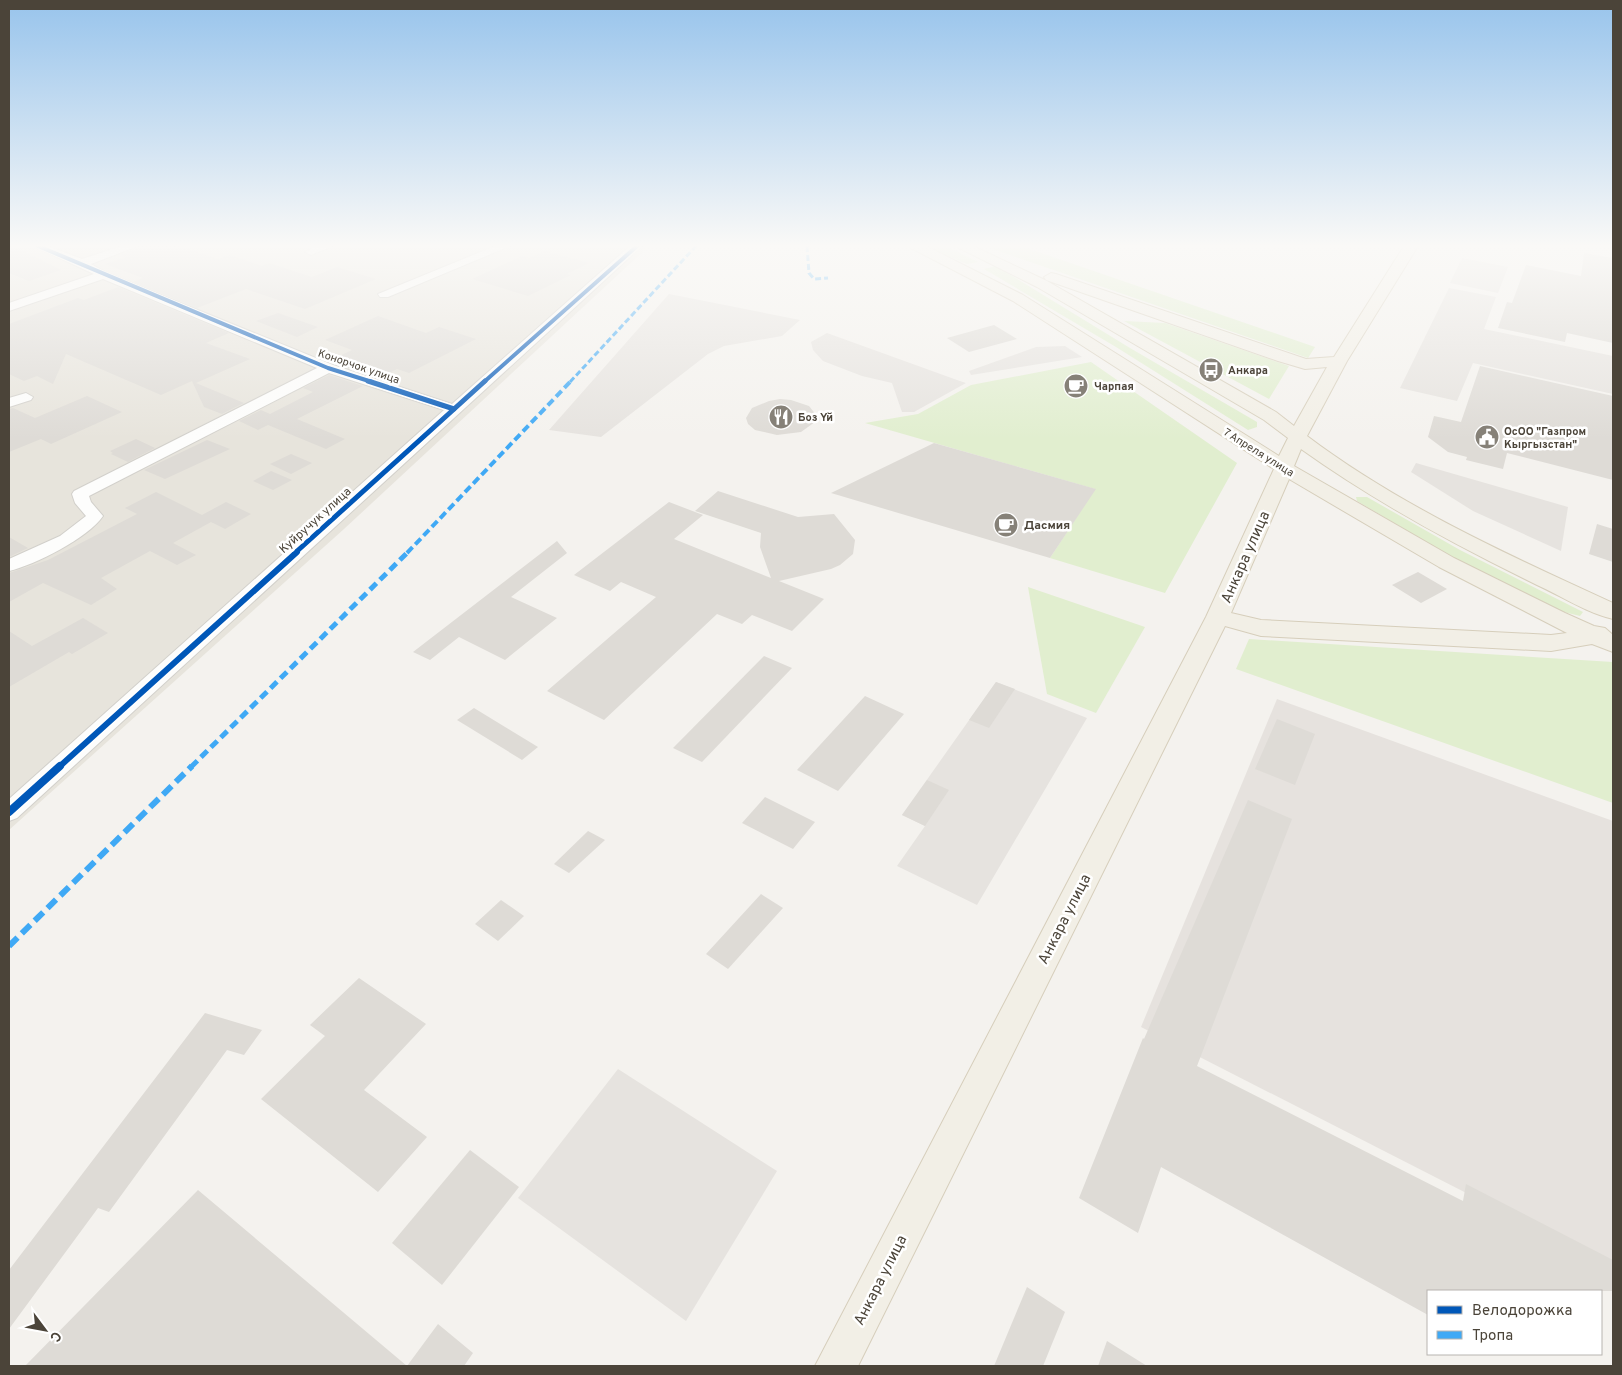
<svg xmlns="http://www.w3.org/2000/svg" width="1622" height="1375" font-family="Overpass,sans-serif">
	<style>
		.residential { fill: #e7e4dc }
		.industrial { fill: #e6e2de }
		.green { fill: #e1eecf }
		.parking { fill: #e6e3df }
		.building { fill: #dedbd6 }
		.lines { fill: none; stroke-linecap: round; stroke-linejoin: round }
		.minor-casing { stroke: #d2d0cb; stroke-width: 2 }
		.major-casing { stroke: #d6cebb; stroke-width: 2 }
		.minor { fill: #fdfdfc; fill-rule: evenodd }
		.major { fill: #f2efe6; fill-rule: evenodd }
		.quiet-far3 { stroke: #3fa9f5; stroke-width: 3; stroke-dasharray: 6 3; stroke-linecap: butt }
		.quiet-far2 { stroke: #3fa9f5; stroke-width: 4; stroke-dasharray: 8 4; stroke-linecap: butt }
		.quiet-far1 { stroke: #3fa9f5; stroke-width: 5; stroke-dasharray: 9 5; stroke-linecap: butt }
		.quiet { stroke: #3fa9f5; stroke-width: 6; stroke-dasharray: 12 6; stroke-linecap: butt }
		.cycleway-far3-casing { stroke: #fff; stroke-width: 5.5 }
		.cycleway-far2-casing { stroke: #fff; stroke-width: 8 }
		.cycleway-far1-casing { stroke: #fff; stroke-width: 9 }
		.cycleway-casing { stroke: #fff; stroke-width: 11 }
		.cycleway-far3 { stroke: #0057b8; stroke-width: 4 }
		.cycleway-far2 { stroke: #0057b8; stroke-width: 5 }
		.cycleway-far1 { stroke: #0057b8; stroke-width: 6 }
		.cycleway { stroke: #0057b8; stroke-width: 8 }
		.labels { text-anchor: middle; stroke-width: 5; stroke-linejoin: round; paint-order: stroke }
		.far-street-label { font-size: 11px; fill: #4b4439; stroke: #fff }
		.far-poi-label { font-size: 11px; font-weight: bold; fill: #4b4439; stroke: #fff; text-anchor: start }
		.street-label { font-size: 12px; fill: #4b4439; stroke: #fff }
		.poi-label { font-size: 12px; font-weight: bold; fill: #4b4439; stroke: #fff; text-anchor: start }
		.near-street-label { font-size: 15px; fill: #4b4439; stroke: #fff }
	</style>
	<rect width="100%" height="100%" fill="#f4f2ee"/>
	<!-- residential -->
	<path class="residential" d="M9,246h640l-305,283 -335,301z"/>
	<!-- industrial -->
	<path class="industrial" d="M1277,699l336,122v447l-472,-241z"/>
	<!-- green -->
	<g class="green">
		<path d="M925,246h21l32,16 -11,2z"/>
		<path d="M984,246h37l294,101 -7,11z"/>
		<path d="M996,266l134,82 127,74v5l-9,3 -132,-83 -132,-78z"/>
		<path d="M1124,321l41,2 124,43 -20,33z"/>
		<path d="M1091,362l146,101 -72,130 -115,-35 45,-69 -230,-66 53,-9 53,-29z"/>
		<path d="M1356,497h11l93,53 123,62 -3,4 -20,-5 -103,-51 -100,-59z"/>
		<path d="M1028,587l117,40 -49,86 -49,-19z"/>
		<path d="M1249,639l364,23v141l-377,-134z"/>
	</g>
	<!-- parking -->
	<g class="parking">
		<path d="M1462,258l46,9 -10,26 -48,-10z"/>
		<path d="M1449,288l47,9 -12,32 129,27v38l-140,-31 -16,38 -57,-13z"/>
		<path d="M669,294l131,26 -18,16 -58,10 -16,8 -107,83 -52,-7z"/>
		<path d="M827,333l130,47 9,3 -52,29h-12l-10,-29 -30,-7 -39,-15 -10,-11 -2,-8z"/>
		<path d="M1065,346l17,11 -111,18 -2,-4 67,-24z"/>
		<path d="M1416,463l152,44 -7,44 -88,-40 -62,-39z"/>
		<path d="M996,682l91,36 -110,187 -80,-39 28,-40 -23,-11z"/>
		<path d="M618,1069l159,102 -91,150 -168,-123z"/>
	</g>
	<!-- building -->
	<g class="building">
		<path d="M9,246h4l48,24 -32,11 -20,-8z"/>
		<path d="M140,246h40l38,13 12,-4 32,11 7,-3 43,14 25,-10 39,12 -71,30 -59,-20 -49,19 -64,-26 10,-4 -38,-14 21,-7 -5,-2z"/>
		<path d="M545,251l44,12 -22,11 4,1 -43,21 -56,-17 50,-23 7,2z"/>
		<path d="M1584,253l29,5v85l-46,-10 -2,9 -67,-14 9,-26 5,1 14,-38 55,11z"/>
		<path d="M118,287l111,46 -23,10 44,16 -54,24 48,20 -22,11 -18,-7 -12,-26 -31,14 -95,-41 -13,30 -16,-8 -13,5 -15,-7v-50l69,-26 6,2z"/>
		<path d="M278,313l40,14 -21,10 -41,-16z"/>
		<path d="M378,316l48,17 13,-6 37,12 -67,34 -12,-4 -18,9 -50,-17 23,-11 -27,-10z"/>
		<path d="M994,325l23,14 -48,13 -22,-14z"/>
		<path d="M1480,366l133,30v84l-106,-27 -4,16 -37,-9 1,-3 -19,-5 -20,-15 6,-21 27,6z"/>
		<path d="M329,375l34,11 -66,33 48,20 -19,10 -58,-24 -10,5 -19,-9 22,-11 9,4 43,-22 -10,-4z"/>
		<path d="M87,396l35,16 -71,32 -10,-5 -32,13v-43l4,-1 22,10z"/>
		<path d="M780,399l11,1 18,6 8,10 -2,6 -14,10 -24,3 -22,-5 -7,-6 -2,-6 6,-10 17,-7z"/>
		<path d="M136,439l19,9 -27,14 -17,-8 2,-1 -3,-2z"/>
		<path d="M207,440l23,9 -65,30 -21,-9z"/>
		<path d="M934,443l162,46 -46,69 -219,-65z"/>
		<path d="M291,454l21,9 -21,11 -21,-10z"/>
		<path d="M271,471l21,9 -19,10 -20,-9z"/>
		<path d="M718,491l80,26 36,-3 21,26 -2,14 -13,11 -9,4 -52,12 45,18 -32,32 -40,-16 -10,9 -25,-10 -113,106 -57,-29 109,-94 -35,-15 -11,9 -36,-16 95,-73 34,13 -29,24 97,39 -11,-31 1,-14 -66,-22z"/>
		<path d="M156,492l46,23 24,-13 25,12 -26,15 -14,-7 -38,21 23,12 -19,10 -27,-14 -49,27 16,11 -26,16 -48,-22 -34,19v-29l39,-13 89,-46 -12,-6z"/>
		<path d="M1597,524l16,5v33l-24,-8z"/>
		<path d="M9,537l19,11 -19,9z"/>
		<path d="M557,541l10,12 -56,44 46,21 -52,42 -46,-23 -29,23 -17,-8z"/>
		<path d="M1418,572l29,17 -26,14 -29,-18z"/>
		<path d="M83,618l25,15 -36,21 -3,-2 -60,35v-56l23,15z"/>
		<path d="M764,656l28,12 -90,94 -29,-14z"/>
		<path d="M996,682l19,7 -26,39 -20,-8z"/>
		<path d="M865,696l39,18 -66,77 -41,-21z"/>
		<path d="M474,708l64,39 -16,13 -65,-40z"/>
		<path d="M1277,719l38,15 -20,51 -40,-16z"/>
		<path d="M927,780l22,10 -24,36 -23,-11z"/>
		<path d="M765,797l50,25 -22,27 -51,-26z"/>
		<path d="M1248,800l44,19 -95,247 266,135 3,-17 147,76v31h-185v24l-267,-148 -23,66 -59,-35 64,-160 1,1z"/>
		<path d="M588,831l17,9 -36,33 -15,-9z"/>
		<path d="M761,894l22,14 -55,61 -22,-15z"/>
		<path d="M501,900l23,16 -26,25 -23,-17z"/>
		<path d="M359,978l67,46 -62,66 63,47 -49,55 -117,-93 64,-63 -15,-11z"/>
		<path d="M205,1013l57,17 -18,25 -17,-5 -118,162 -11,-4 -89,121v-59z"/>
		<path d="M470,1150l49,37 -77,98 -50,-42z"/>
		<path d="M198,1190l209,176 31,-42 35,29 -9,13h-439z"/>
		<path d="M1027,1287l38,25 -22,54h-49z"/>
		<path d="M1107,1341l40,25h-49z"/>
	</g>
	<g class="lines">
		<defs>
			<g id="minor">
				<path d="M33,246h15l34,13 40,-13h16l-47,18 16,9 226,92 119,39 178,-158h12l-625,572 -8,3v-22l435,-389 -115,-37 -240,123 2,6 12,14c-15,22 -68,49 -94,55v-12l51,-23 26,-20 -11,-13 -3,-9 2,-3 243,-123 -214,-89 -94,32v-8l85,-29z"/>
				<path d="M317,246h16l-22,9 -6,-3z"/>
				<path d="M495,246h15l-122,51h-8l-2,-3z"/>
				<path d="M26,393l7,4 -2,3 -22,7v-9z"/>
			</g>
			<path id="major" d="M907,246h19l97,49 256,161 9,-18 -24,-18 -227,-133 -82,-41h18l74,35 229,131 18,14 33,-59 -22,2 -27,-8 -232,-81 -2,-3 7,-4 5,1 250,85 28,-2 70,-111h14l-71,115 -40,75c93,70 201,119 306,167v16c-26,-6 -52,-23 -76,-34 -82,-40 -162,-83 -236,-136l-7,17 160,92 111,55 29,13 11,2 8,7v17l-21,-8 -41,7 -290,-15 -36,-10 -367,740h-43l391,-749 68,-148 -261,-168zM1289,479l150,88 128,66 -16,2 -290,-15 -30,-7z"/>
		</defs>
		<!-- minor casing -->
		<use href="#minor" class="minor-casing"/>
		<!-- major casing -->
		<use href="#major" class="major-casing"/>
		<!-- minor -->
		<use href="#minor" class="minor"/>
		<!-- major -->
		<use href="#major" class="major"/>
		<!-- quiet-far3 -->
		<g class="quiet-far3">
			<path d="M807,246l2,27 5,6 14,-1"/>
			<path d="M570,382l126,-136"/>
		</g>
		<!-- quiet-far2 -->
		<path class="quiet-far2" d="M407,553l164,-172"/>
		<!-- quiet-far1 -->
		<path class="quiet-far1" d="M191,767l217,-215"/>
		<!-- quiet -->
		<path class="quiet" d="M9,946l183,-180"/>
		<defs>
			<g id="cycleway-far3">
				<path d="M38,246l290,122 44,14"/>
				<path d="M484,382l153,-136"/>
			</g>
			<g id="cycleway-far2">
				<path d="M368,381l86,28"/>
				<path d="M295,553l190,-172"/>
			</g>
			<path id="cycleway-far1" d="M59,767l238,-215"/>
			<path id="cycleway" d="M9,812l51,-46"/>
		</defs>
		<!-- cycleway-far3 casing -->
		<use href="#cycleway-far3" class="cycleway-far3-casing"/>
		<!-- cycleway-far2 casing -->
		<use href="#cycleway-far2" class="cycleway-far2-casing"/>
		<!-- cycleway-far1 casing -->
		<use href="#cycleway-far1" class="cycleway-far1-casing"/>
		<!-- cycleway casing -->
		<use href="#cycleway" class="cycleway-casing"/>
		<!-- cycleway-far3 -->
		<use href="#cycleway-far3" class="cycleway-far3"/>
		<!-- cycleway-far2 -->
		<use href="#cycleway-far2" class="cycleway-far2"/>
		<!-- cycleway-far1 -->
		<use href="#cycleway-far1" class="cycleway-far1"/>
		<!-- cycleway -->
		<use href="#cycleway" class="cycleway"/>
	</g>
	<!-- sky -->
	<linearGradient id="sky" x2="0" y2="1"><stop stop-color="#98c4ec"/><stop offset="0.56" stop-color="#faf9f7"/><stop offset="1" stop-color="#faf9f7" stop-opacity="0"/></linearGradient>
	<rect width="1622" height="439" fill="url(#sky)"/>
	<!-- icons -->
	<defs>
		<symbol id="bus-disc" viewBox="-11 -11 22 22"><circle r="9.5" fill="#868178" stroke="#fff"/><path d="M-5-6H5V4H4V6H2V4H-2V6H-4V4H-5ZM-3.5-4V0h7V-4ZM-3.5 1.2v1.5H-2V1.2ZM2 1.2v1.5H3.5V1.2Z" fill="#fff"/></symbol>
		<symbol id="cafe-disc" viewBox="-11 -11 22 22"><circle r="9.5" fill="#868178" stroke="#fff"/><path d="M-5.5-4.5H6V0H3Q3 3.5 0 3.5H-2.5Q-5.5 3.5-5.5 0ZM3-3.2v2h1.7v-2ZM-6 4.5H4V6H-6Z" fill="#fff"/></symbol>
		<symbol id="restaurant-disc" viewBox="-11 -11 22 22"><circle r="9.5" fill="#868178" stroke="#fff"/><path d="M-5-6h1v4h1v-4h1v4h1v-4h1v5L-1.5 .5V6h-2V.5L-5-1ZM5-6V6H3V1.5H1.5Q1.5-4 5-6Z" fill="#fff"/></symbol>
		<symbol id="civic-disc" viewBox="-11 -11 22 22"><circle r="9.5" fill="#868178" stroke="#fff"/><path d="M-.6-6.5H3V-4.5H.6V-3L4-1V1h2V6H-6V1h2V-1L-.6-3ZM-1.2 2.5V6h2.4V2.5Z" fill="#fff"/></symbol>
	</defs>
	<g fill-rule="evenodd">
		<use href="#bus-disc" x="1197" y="356" width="28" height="28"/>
		<use href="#cafe-disc" x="1062" y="372" width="28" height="28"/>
		<use href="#restaurant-disc" x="767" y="403" width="28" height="28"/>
		<use href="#civic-disc" x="1473" y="423" width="28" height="28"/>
		<use href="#cafe-disc" x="992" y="511" width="28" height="28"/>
	</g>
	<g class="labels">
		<!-- far-street labels -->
		<g class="far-street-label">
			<text transform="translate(359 366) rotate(19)" y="4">Конорчок улица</text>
			<text transform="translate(1259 452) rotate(32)" y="4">7 Апреля улица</text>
		</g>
		<!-- far-poi labels -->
		<g class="far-poi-label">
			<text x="1228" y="374">Анкара</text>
			<text x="1094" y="390">Чарпая</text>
			<text x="798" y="421">Боз Үй</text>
			<text x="1504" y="435">ОсОО "Газпром<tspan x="1504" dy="13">Кыргызстан"</tspan></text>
		</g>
		<!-- street labels -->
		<g class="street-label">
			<text transform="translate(315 520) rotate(-42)" y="4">Куйручук улица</text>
		</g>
		<!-- poi labels -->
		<g class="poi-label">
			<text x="1024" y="529">Дасмия</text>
		</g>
		<!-- near-street labels -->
		<g class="near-street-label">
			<text transform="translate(1245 557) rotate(-66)" y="5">Анкара улица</text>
			<text transform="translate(1064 919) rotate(-63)" y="5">Анкара улица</text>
			<text transform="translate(880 1280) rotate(-63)" y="5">Анкара улица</text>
		</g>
	</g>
	<!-- border -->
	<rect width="1622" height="1375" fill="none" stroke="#4b4439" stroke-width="20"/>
	<!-- legend -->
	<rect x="1427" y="1290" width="175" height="65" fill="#ffffff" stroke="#b7b4b0"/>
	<rect x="1437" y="1306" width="25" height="8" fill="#0057b8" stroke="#b7b4b0"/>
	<text x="1472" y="1315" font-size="15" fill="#4b4439">Велодорожка</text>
	<rect x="1437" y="1331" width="25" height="8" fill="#3fa9f5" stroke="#b7b4b0"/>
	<text x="1472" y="1340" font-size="15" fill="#4b4439">Тропа</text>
	<!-- north arrow -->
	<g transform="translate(45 1330) rotate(122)" stroke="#ffffff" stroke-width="4" paint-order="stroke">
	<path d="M0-4L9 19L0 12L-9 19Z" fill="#4b4439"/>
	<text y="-8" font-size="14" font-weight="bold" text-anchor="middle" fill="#4b4439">С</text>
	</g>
</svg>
